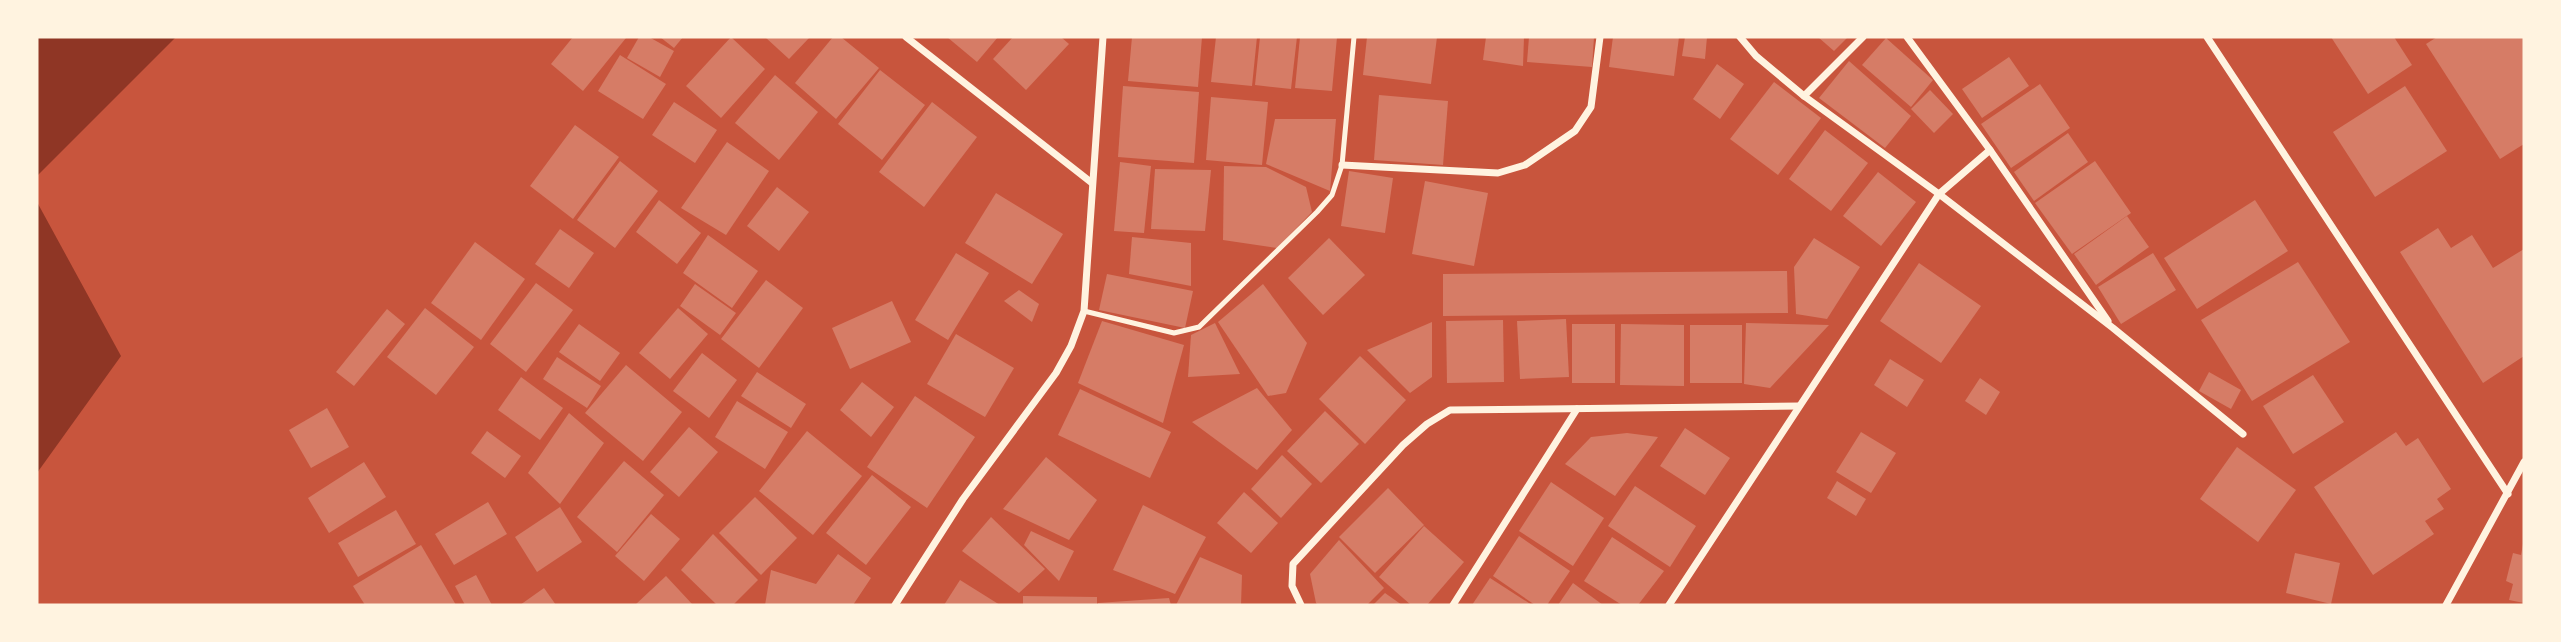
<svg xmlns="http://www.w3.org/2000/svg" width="2561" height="642" font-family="Raleway,sans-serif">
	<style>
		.water { fill: #8f3625 }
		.building { fill: #d67c66 }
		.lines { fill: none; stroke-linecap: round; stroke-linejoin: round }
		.service { stroke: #fff3e0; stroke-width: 5 }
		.minor { stroke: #fff3e0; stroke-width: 7 }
	</style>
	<rect width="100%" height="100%" fill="#c8553d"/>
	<!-- water -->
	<g class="water">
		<path d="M37,37h139l-139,139z"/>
		<path d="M37,202l84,154 -84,117z"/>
	</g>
	<!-- building -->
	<g class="building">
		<path d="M573,37l53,1 -43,53 -32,-27z"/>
		<path d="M639,37h10l25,14 -14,26 -33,-19z"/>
		<path d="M660,37h23l-9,11z"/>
		<path d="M731,37l34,32 -44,49 -35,-32z"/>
		<path d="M765,37h45l-21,22z"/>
		<path d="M833,37h8l38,31 -43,51 -41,-36z"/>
		<path d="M947,37h51l-21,25z"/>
		<path d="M1013,37h48l8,7 -43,46 -33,-31z"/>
		<path d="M1132,37h70l-4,50 -70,-6z"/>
		<path d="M1216,37h41l-5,49 -41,-4z"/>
		<path d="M1260,37h37l-6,52 -36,-4z"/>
		<path d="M1300,37h37l-5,54 -37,-3z"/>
		<path d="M1367,37h70l-6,47 -68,-9z"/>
		<path d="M1486,37h38l-1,29 -40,-6z"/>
		<path d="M1529,37h65l-2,30 -65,-5z"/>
		<path d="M1613,37h66l-5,39 -65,-9z"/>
		<path d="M1685,37h22l-2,22 -23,-3z"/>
		<path d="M1818,37h30l-14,14z"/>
		<path d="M2331,37h63l18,28 -44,29z"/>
		<path d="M2437,37h87v107l-24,15 -74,-115z"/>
		<path d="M1886,38l47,42 -22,27 -49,-42z"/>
		<path d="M620,55l46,29 -23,35 -45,-28z"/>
		<path d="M2009,57l20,29 -47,32 -20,-29z"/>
		<path d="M1849,61l62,55 -26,32 -66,-50z"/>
		<path d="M1717,64l27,20 -24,35 -27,-20z"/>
		<path d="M880,70l45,35 -43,55 -44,-36z"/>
		<path d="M775,75l43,37 -39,48 -44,-37z"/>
		<path d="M1774,82l47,36 -43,57 -48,-36z"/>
		<path d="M2040,84l30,44 -59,40 -30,-44z"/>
		<path d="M1123,86l76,6 -5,71 -76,-6z"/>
		<path d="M2405,86l42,65 -72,46 -42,-65z"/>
		<path d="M1930,90l23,24 -19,19 -23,-24z"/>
		<path d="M1379,95l69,6 -5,64 -69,-5z"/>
		<path d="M1211,97l57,5 -6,63 -56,-5z"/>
		<path d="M674,102l43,28 -22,33 -43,-28z"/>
		<path d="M932,102l45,35 -53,70 -45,-35z"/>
		<path d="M1275,119h61l-6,72 -64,-27z"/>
		<path d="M575,125l44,32 -46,62 -43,-33z"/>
		<path d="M1825,130l43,33 -37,48 -42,-32z"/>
		<path d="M2068,133l20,29 -54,39 -20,-29z"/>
		<path d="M727,142l42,29 -43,64 -45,-27z"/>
		<path d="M620,161l38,30 -43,57 -38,-28z"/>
		<path d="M2095,161l36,52 -59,41 -37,-51z"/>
		<path d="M1120,162l31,4 -7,67 -30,-2z"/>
		<path d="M1224,166l42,1 40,20 6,25 -35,36 -54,-8z"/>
		<path d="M1155,169l56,1 -6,61 -54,-2z"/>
		<path d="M1349,171l44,7 -8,55 -44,-7z"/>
		<path d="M1878,172l38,30 -35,44 -38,-30z"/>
		<path d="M1425,181l63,12 -14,73 -62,-12z"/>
		<path d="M777,187l32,25 -30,39 -32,-25z"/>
		<path d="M996,193l67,41 -31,50 -67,-41z"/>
		<path d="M659,200l42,33 -24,31 -41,-32z"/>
		<path d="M2255,200l33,51 -91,58 -33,-51z"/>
		<path d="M2127,216l22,31 -53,38 -22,-31z"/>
		<path d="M2438,228l13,20 21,-13 21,33 31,-19v107l-41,27 -83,-131z"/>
		<path d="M560,229l34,24 -25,35 -34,-24z"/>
		<path d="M708,235l50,36 -26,37 -49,-35z"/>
		<path d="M1132,237l59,6v43l-62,-12z"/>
		<path d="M1329,238l36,37 -42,40 -35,-37z"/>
		<path d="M1814,238l46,29 -33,52 -31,-5 -2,-47z"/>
		<path d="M475,242l50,37 -44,61 -50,-37z"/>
		<path d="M956,253l33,20 -41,67 -33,-20z"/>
		<path d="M2153,253l23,37 -55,34 -23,-37z"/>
		<path d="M2298,262l52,80 -98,59 -51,-81z"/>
		<path d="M1919,263l62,43 -40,57 -61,-42z"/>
		<path d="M1787,271l1,42 -345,3v-42z"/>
		<path d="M1107,274l86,17 -8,37 -86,-18z"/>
		<path d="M766,280l37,28 -44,60 -38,-29z"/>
		<path d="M536,283l37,27 -47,62 -36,-28z"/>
		<path d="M695,284l41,29 -16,22 -40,-29z"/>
		<path d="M1263,284l44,59 -21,50 -18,3 -50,-74z"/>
		<path d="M1019,290l20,14 -7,18 -28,-21z"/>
		<path d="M892,301l19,41 -61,27 -18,-41z"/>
		<path d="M425,308l49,39 -38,48 -49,-38z"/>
		<path d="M678,308l30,26 -38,45 -31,-26z"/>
		<path d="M387,309l18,15 -51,62 -18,-14z"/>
		<path d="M1566,319l3,58 -49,2 -3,-58z"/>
		<path d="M1503,320l1,62 -57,1 -1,-62z"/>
		<path d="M1102,321l82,24 -21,78 -85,-40z"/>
		<path d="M1432,322v55l-22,16 -43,-43z"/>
		<path d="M1215,323l25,51 -52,3 3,-42z"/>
		<path d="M1746,323l83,2 -59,63 -26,-4z"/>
		<path d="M579,324l41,29 -20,28 -41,-29z"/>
		<rect x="1572" y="324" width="43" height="59"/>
		<path d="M1621,324l63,1v61l-64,-1z"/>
		<rect x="1690" y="325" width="52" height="58"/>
		<path d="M956,334l58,34 -29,49 -58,-33z"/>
		<path d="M702,353l35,27 -28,38 -36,-27z"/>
		<path d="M1360,356l46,44 -41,44 -46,-45z"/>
		<path d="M557,357l44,29 -14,22 -44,-29z"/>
		<path d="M1890,359l34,21 -17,27 -33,-22z"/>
		<path d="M626,365l56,47 -39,49 -58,-48z"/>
		<path d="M757,372l49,32 -15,24 -50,-32z"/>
		<path d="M2209,372l32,18 -10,19 -32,-18z"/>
		<path d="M2313,375l31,47 -51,32 -30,-48z"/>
		<path d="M521,377l42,31 -23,32 -42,-30z"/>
		<path d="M1980,378l20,14 -14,23 -21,-14z"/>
		<path d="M862,382l32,25 -23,30 -31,-27z"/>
		<path d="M1257,388l35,42 -35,40 -65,-48z"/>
		<path d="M1080,389l91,43 -21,46 -92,-43z"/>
		<path d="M915,396l60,41 -48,71 -60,-41z"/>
		<path d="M737,401l51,31 -23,37 -50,-32z"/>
		<path d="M327,408l22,39 -38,21 -22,-38z"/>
		<path d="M1325,411l34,33 -38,39 -34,-32z"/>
		<path d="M569,413l35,30 -44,61 -32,-31z"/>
		<path d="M689,427l29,25 -39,45 -29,-25z"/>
		<path d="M1685,428l45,30 -25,37 -45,-29z"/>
		<path d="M487,431l34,25 -16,22 -34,-25z"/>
		<path d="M807,431l55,45 -49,59 -54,-44z"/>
		<path d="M1861,432l35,21 -25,40 -35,-21z"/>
		<path d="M2396,432l10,14 12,-8 33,51 -14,10 7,10 -19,12 9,13 -61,41 -59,-88z"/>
		<path d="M1627,433l31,4 -43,59 -50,-32 26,-27z"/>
		<path d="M2237,447l59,43 -38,52 -58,-43z"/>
		<path d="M1282,455l30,29 -31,34 -30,-29z"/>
		<path d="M1046,457l51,43 -28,40 -66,-31z"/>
		<path d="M624,461l40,34 -47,57 -40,-35z"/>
		<path d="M364,462l22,35 -57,36 -21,-35z"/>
		<path d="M872,475l39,32 -45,58 -40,-32z"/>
		<path d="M1837,481l29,18 -10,17 -29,-18z"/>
		<path d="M1551,482l53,36 -31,48 -54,-35z"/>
		<path d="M1635,486l61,40 -26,41 -62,-41z"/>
		<path d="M1388,488l36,37 -49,48 -36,-36z"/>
		<path d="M1244,492l34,31 -27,30 -34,-30z"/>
		<path d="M755,497l42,41 -36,37 -42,-42z"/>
		<path d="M488,502l19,32 -53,31 -19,-31z"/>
		<path d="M1143,505l63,32 -31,57 -62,-24z"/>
		<path d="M560,507l22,35 -45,30 -22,-35z"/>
		<path d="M396,510l20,34 -58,33 -20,-34z"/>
		<path d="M651,514l29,25 -36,42 -29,-25z"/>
		<path d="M991,517l54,52 -26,24 -57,-42z"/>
		<path d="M1424,526l40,36 -37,43h-16l-32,-28z"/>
		<path d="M1031,531l43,20 -15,30 -35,-36z"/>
		<path d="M713,534l45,46 -25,25h-16l-36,-35z"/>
		<path d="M1519,536l51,35 -23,34h-12l-42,-29z"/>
		<path d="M1612,537l52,34 -26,34h-16l-38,-24z"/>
		<path d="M1339,540l45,48 -17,17h-49l-2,-2 -6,-29z"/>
		<path d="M2523,544l1,1v58l-15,-3 4,-16 -7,-3 7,-28 8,2z"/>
		<path d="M421,545l35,60h-91l-12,-19z"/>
		<path d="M2295,553l45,10 -9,41 -45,-11z"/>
		<path d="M838,554l33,24 -18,27h-88l6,-35 45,14z"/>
		<path d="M1200,557l42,18 -1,30h-65z"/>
		<path d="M476,575l16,30h-27l-10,-19z"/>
		<path d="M666,576l27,29h-58z"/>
		<path d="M1490,578l42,27h-60z"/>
		<path d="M960,580l40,25h-56z"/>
		<path d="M1573,583l30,22h-45z"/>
		<path d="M544,588l12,17h-36z"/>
		<path d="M1385,593l17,12h-29z"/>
		<path d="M1023,596l74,1v8h-74z"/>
		<path d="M1169,598l2,7h-73v-2z"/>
	</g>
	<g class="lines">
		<!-- service -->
		<path class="service" d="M1084,311l90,22 25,-6 118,-115 15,-17 10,-30 12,-128"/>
		<!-- minor -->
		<g class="minor">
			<path d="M906,37l186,146"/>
			<path d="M1740,37l16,19 48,40 135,98 174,134 130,106"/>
			<path d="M1907,37l83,113 118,171"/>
			<path d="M2207,37l301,457"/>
			<path d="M1804,96l59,-59"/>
			<path d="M1342,165l156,8 27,-8 50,-34 16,-24 9,-70"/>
			<path d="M895,605l68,-106 93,-126 15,-27 13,-35 19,-274"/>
			<path d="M1301,605l-9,-19 1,-22 110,-119 24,-21 23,-14 349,-4"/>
			<path d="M1453,605l124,-196"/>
			<path d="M1669,605l270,-411 51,-44"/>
			<path d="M2446,605l78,-143"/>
		</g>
	</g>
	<!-- border -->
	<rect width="2561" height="642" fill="none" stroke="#fff3e0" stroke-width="77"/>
</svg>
